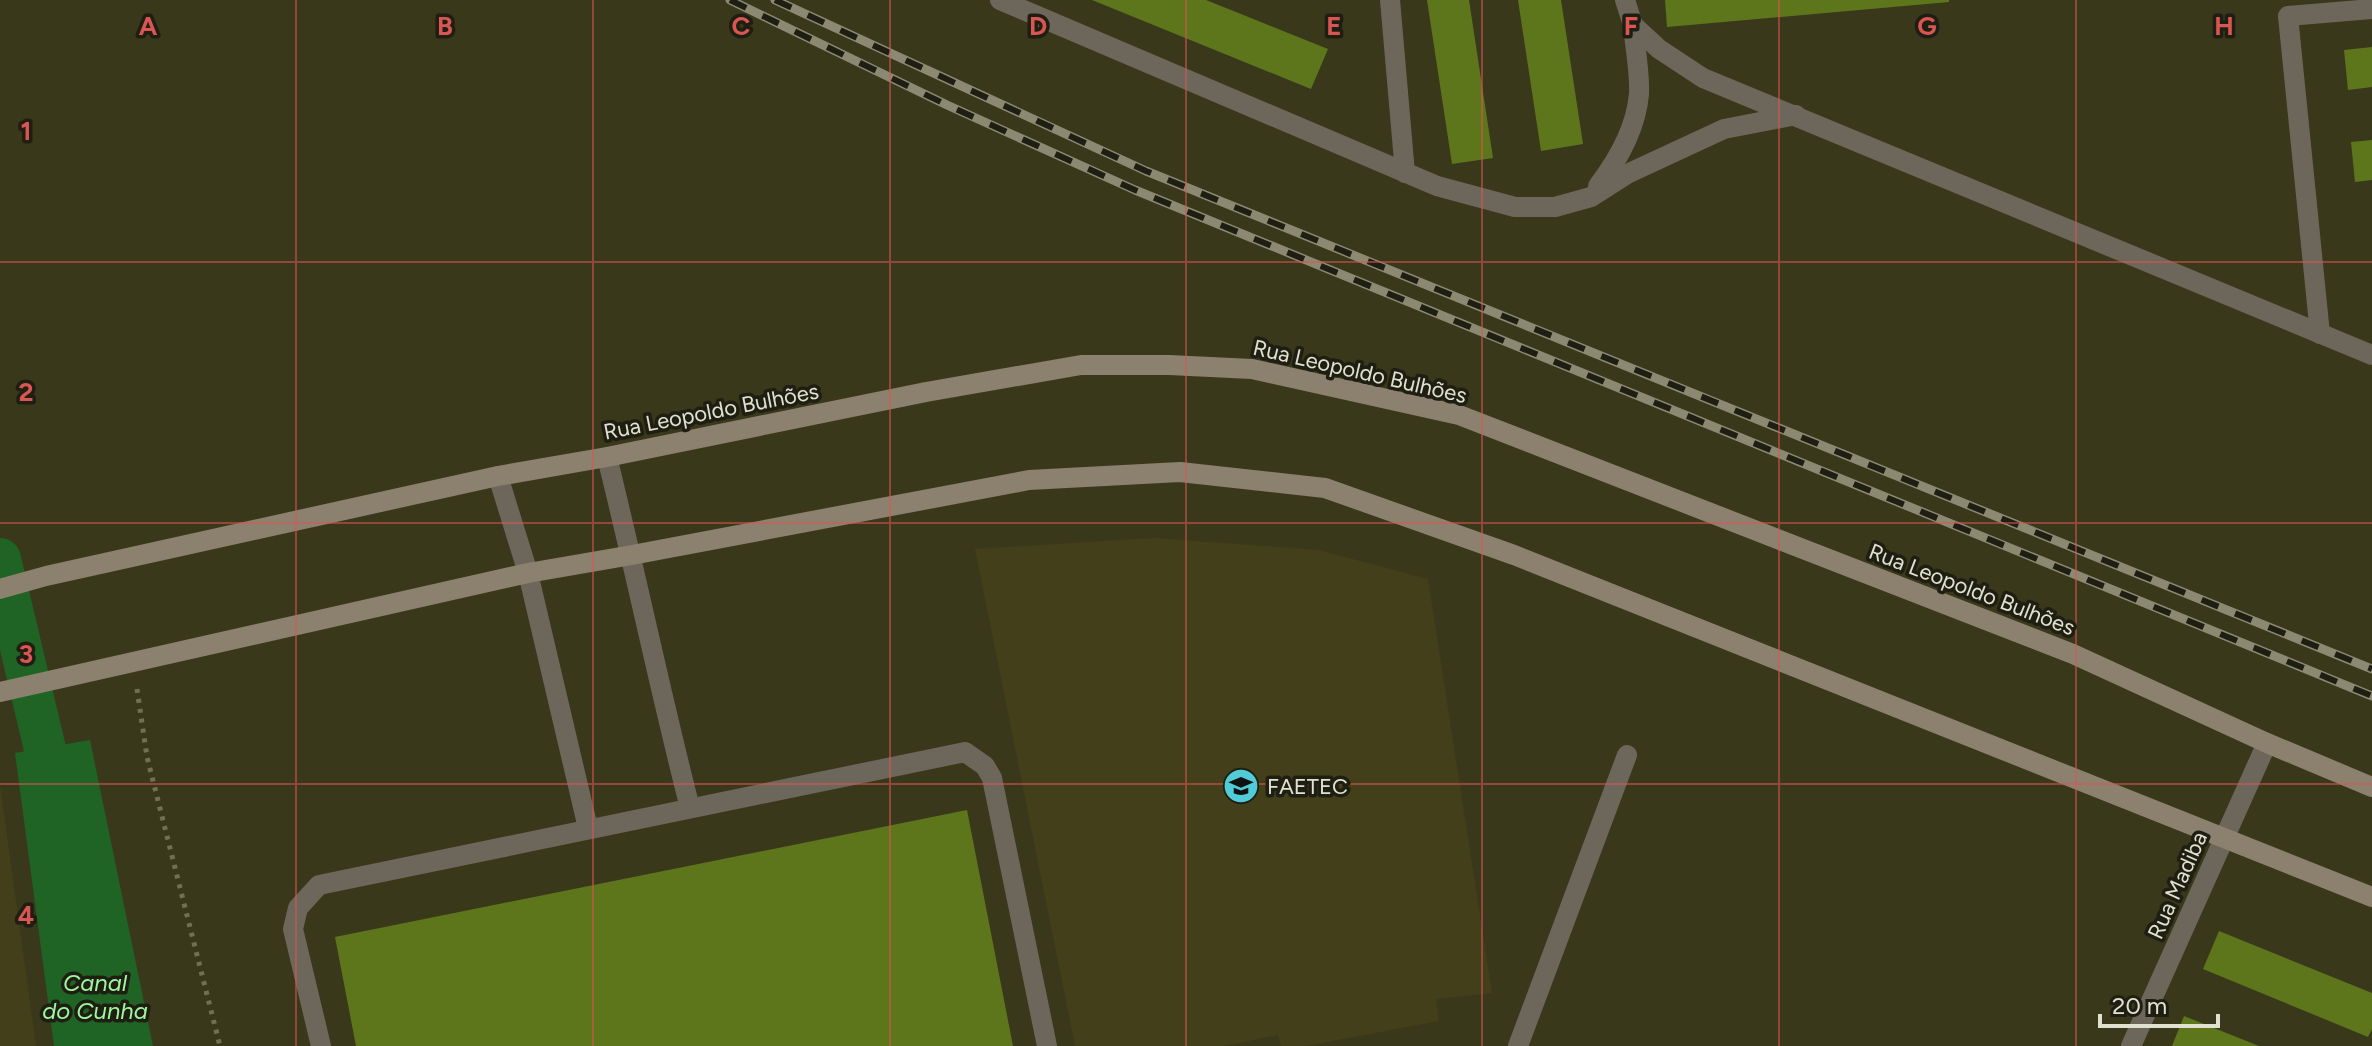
<svg xmlns="http://www.w3.org/2000/svg" width="2372" height="1046" font-family="Figtree,sans-serif">
	<style>
		.built { fill: #423f1a }
		.water { fill: #1f6424 }
		.lines { fill: none; stroke-linecap: round; stroke-linejoin: round }
		.canal { stroke: #1f6424; stroke-width: 42 }
		.building { fill: #5d761c }
		.path { stroke: #717057; stroke-width: 5; stroke-dasharray: 4 6; stroke-linecap: butt }
		.service { stroke: #6d675b; stroke-width: 20 }
		.minor { stroke: #6d675b; stroke-width: 20 }
		.secondary { stroke: #8c816e; stroke-width: 20 }
		.rail-casing { stroke: #8b8972; stroke-width: 9 }
		.rail { stroke: #1f1e12; stroke-width: 6; stroke-dasharray: 18; stroke-linecap: butt }
		.grid { fill: none; stroke: #d95652; stroke-width: 2; stroke-opacity: 0.55 }
		.labels { text-anchor: middle; stroke-width: 7; stroke-linejoin: round; paint-order: stroke }
		.street-label { font-size: 22px; fill: #e1e1cf; stroke: #1f1e12 }
		.poi-label { font-size: 22px; fill: #e1e1cf; stroke: #1f1e12; text-anchor: start }
		.water-label { font-size: 24px; font-style: italic; fill: #9ef89f; stroke: #1f1e12 }
		.grid-label { font-size: 26px; text-anchor: middle; font-weight: bold; fill: #d95652; stroke: #1f1e12; stroke-width: 7; stroke-linejoin: round; paint-order: stroke }
	</style>
	<rect width="100%" height="100%" fill="#3a381b"/>
	<!-- built -->
	<g class="built">
		<path d="M1154,538l165,12 109,29 64,414 -56,6 3,22 -133,25h-25l-3,-11 -54,11h-149l-100,-497z"/>
		<path d="M0,785l36,261h-36z"/>
	</g>
	<!-- water -->
	<path class="water" d="M90,740l63,306h-99l-39,-293z"/>
	<g class="lines">
		<!-- canal -->
		<path class="canal" d="M0,559l45,190 10,55"/>
	</g>
	<!-- building -->
	<g class="building">
		<path d="M1092,0h114l122,49 -17,40z"/>
		<path d="M1427,0h42l24,158 -41,6z"/>
		<path d="M1518,0h43l22,144 -42,7z"/>
		<path d="M1665,0h284v2l-282,25z"/>
		<path d="M2372,47v40l-24,3 -4,-40z"/>
		<path d="M2372,140v40l-17,2 -4,-40z"/>
		<path d="M967,810l46,236h-657l-21,-109z"/>
		<path d="M2219,931l153,62v36l-4,8 -165,-68z"/>
		<path d="M2184,1016l75,30h-87z"/>
	</g>
	<g class="lines">
		<!-- path -->
		<path class="path" d="M137,689l10,68 73,289"/>
		<!-- service -->
		<g class="service">
			<path d="M607,457c29,117 53,234 83,351"/>
			<path d="M498,476l30,97 60,255"/>
			<path d="M321,1046l-28,-117 5,-21 21,-23 646,-133 20,14 7,12 55,268"/>
			<path d="M1518,1046l109,-291"/>
		</g>
		<!-- minor -->
		<g class="minor">
			<path d="M1000,0l437,186 78,21h40l36,-10 36,-23 97,-45 72,-14"/>
			<path d="M1390,0l15,173"/>
			<path d="M1625,0l8,25 26,24 44,29 669,277"/>
			<path d="M1598,186c20,-26 38,-58 41,-92 1,-22 -4,-47 -6,-69"/>
			<path d="M2320,334l-32,-318 84,-7"/>
			<path d="M2131,1046l136,-303"/>
		</g>
		<!-- secondary -->
		<g class="secondary">
			<path d="M0,589l46,-13 452,-100 109,-19 319,-65 155,-27h88l83,4 207,46 614,239 194,89 105,44"/>
			<path d="M0,692l528,-119 104,-18 397,-75 151,-8 145,16 189,67 858,342"/>
		</g>
		<defs>
			<g id="rail">
				<path d="M730,0l217,105 188,85 1237,506"/>
				<path d="M775,0l371,171 1226,498"/>
			</g>
		</defs>
		<!-- rail casing -->
		<use href="#rail" class="rail-casing"/>
		<!-- rail -->
		<use href="#rail" class="rail"/>
	</g>
	<!-- grid -->
	<path class="grid" d="M296,0v1046M593,0v1046M890,0v1046M1186,0v1046M1482,0v1046M1779,0v1046M2076,0v1046M0,262h2372M0,523h2372M0,784h2372"/>
	<!-- icons -->
	<defs>
		<symbol id="school-disc" viewBox="-11 -11 22 22"><circle r="9.5" fill="#52cbd8" stroke="#1f1e12"/><path d="M0-5L7-2L0 1L-7-2ZM-4 1L0 2.5L4 1V4Q0 6-4 4Z" fill="#111"/></symbol>
	</defs>
	<g fill-rule="evenodd">
		<use href="#school-disc" x="1221" y="766" width="40" height="40"/>
	</g>
	<g class="labels">
		<!-- street labels -->
		<g class="street-label">
			<text transform="translate(1360 371) rotate(13)" y="8">Rua Leopoldo Bulhões</text>
			<text transform="translate(711 411) rotate(-11)" y="8">Rua Leopoldo Bulhões</text>
			<text transform="translate(1972 589) rotate(21)" y="8">Rua Leopoldo Bulhões</text>
			<text transform="translate(2177 885) rotate(-66)" y="8">Rua Madiba</text>
		</g>
		<!-- poi labels -->
		<g class="poi-label">
			<text x="1267" y="794">FAETEC</text>
		</g>
		<!-- water labels -->
		<g class="water-label">
			<text x="95" y="991">Canal<tspan x="95" dy="28">do Cunha</tspan></text>
		</g>
	</g>
	<g class="grid-label">
		<text x="148" y="35">A</text>
		<text x="445" y="35">B</text>
		<text x="741" y="35">C</text>
		<text x="1038" y="35">D</text>
		<text x="1334" y="35">E</text>
		<text x="1631" y="35">F</text>
		<text x="1927" y="35">G</text>
		<text x="2224" y="35">H</text>
		<text x="26" y="140">1</text>
		<text x="26" y="401">2</text>
		<text x="26" y="663">3</text>
		<text x="26" y="924">4</text>
	</g>
	<!-- scale -->
	<path d="M2100 1014v12h118v-12" fill="none" stroke="#e1e1cf" stroke-width="4"/>
	<text x="2112" y="1014" font-size="24" fill="#e1e1cf" stroke="#1f1e12" stroke-width="6" paint-order="stroke">20 m</text>
</svg>
